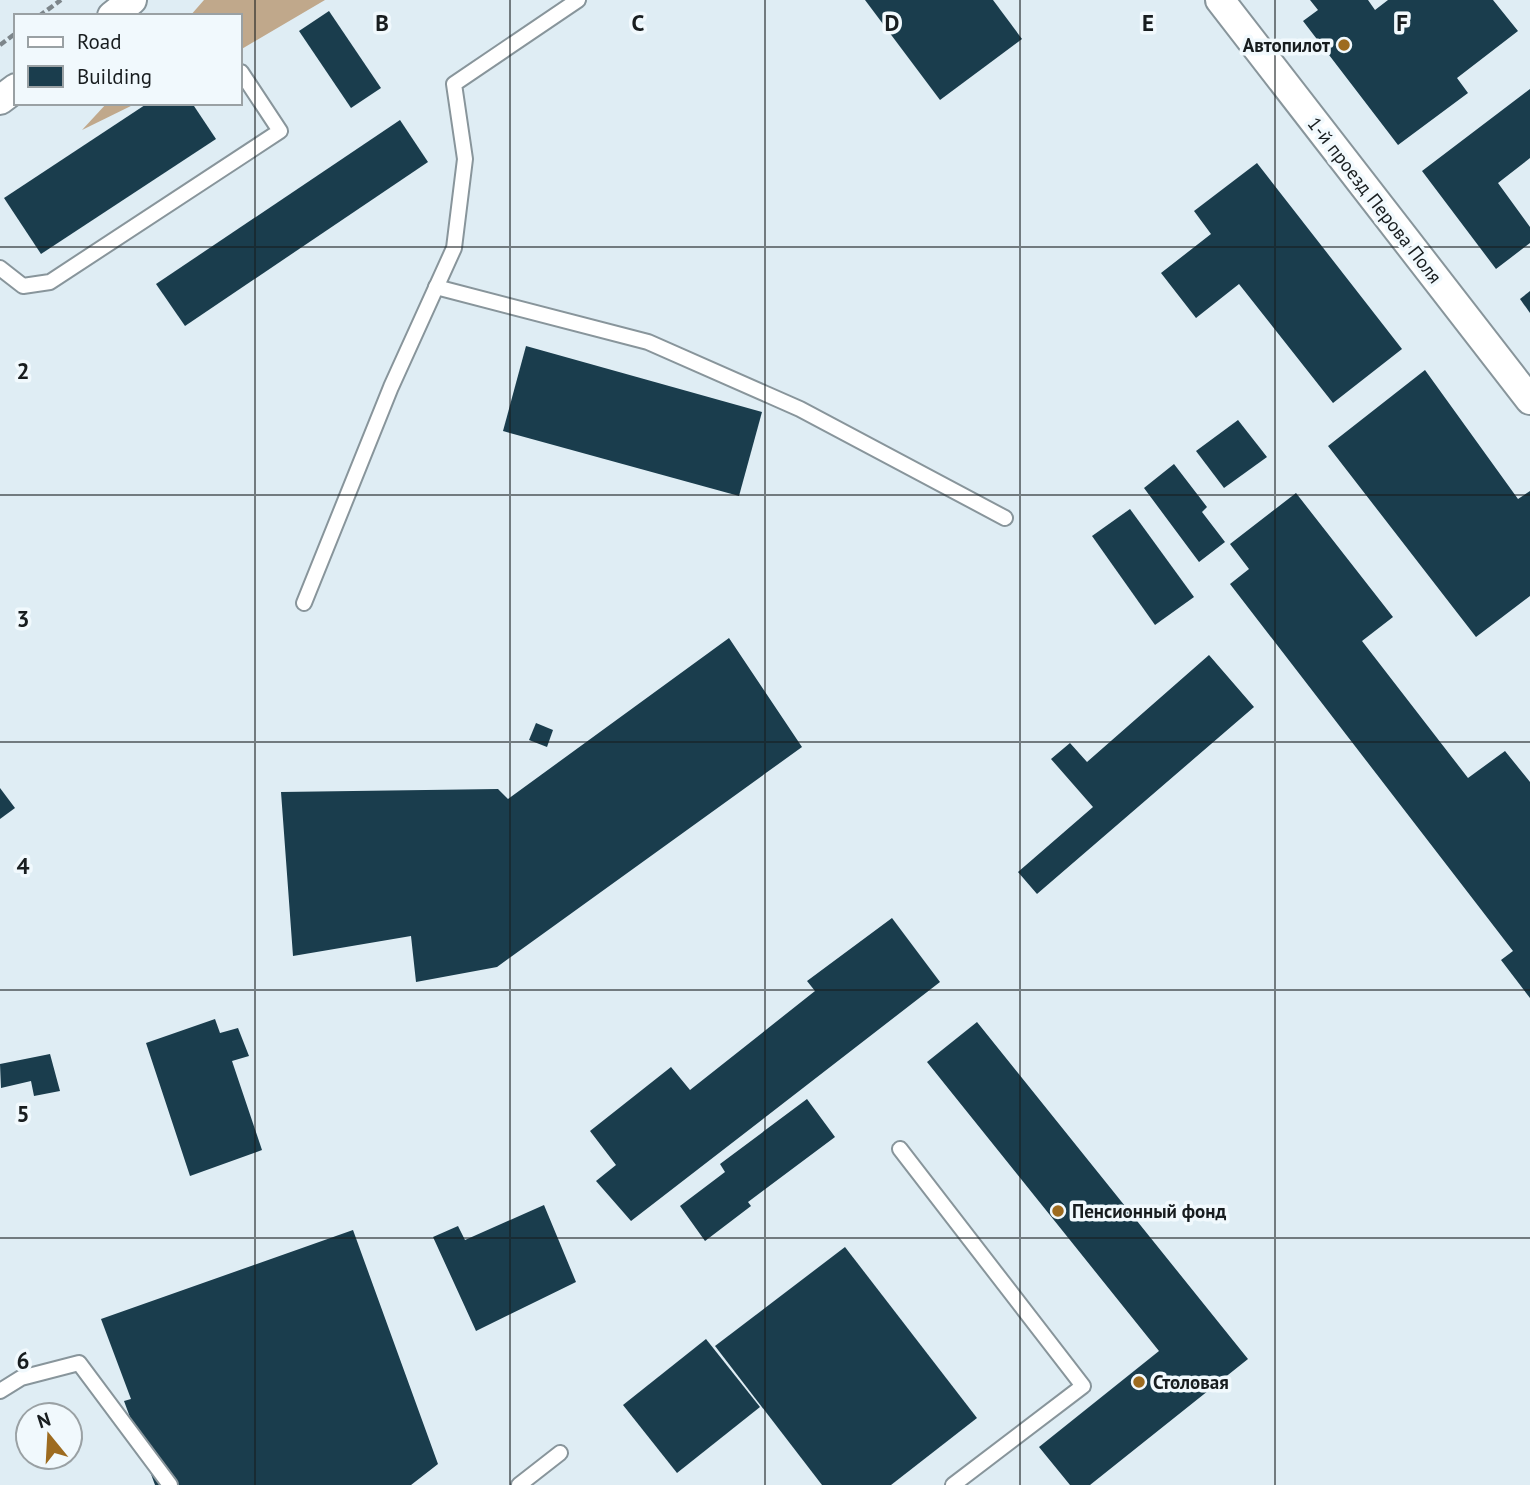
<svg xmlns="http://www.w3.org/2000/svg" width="1530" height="1485" font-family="'PT Sans',sans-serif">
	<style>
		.forest { fill: #c0a88b }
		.building { fill: #1a3d4d }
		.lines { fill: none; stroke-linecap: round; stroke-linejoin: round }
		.service-casing { stroke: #88959b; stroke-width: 18 }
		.minor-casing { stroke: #88959b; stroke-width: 32 }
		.path { stroke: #7d868b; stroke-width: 4.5; stroke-dasharray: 7 3.5; stroke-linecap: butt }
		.service { stroke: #fff; stroke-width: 14 }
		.minor { stroke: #fff; stroke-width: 28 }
		.grid { fill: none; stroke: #181d1f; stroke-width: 2; stroke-opacity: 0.55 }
		.poi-dot { fill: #9d6b1f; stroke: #f1f9fd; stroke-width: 2.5 }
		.labels { text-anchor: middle; stroke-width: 7; stroke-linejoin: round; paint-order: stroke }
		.poi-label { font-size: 19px; font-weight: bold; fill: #181d1f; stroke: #f1f9fd; text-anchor: start }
		.street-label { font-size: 19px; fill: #181d1f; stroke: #f1f9fd }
		.grid-label { font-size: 23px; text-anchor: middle; font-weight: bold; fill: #181d1f; stroke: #f1f9fd; stroke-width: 7; stroke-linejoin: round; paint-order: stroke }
	</style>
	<rect width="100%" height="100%" fill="#dfedf4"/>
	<!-- forest -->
	<g class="forest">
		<path d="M204,0h121l-85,50v-34h-50z"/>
		<path d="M107,103h30l-55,27z"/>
	</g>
	<!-- building -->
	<g class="building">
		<path d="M865,0h128l29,39 -82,61z"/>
		<path d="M1310,0h58l7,10 13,-10h105l25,31 -61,47 11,15 -70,52 -95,-124 15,-11z"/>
		<path d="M329,11l52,77 -30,20 -52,-77z"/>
		<path d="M1530,89v69l-32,25 32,44v16l-34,26 -74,-98z"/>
		<path d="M148,103h44l24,36 -175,115 -37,-56z"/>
		<path d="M400,120l28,42 -243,164 -29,-42z"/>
		<path d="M1257,163l145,186 -69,54 -94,-119 -43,34 -35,-45 50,-39 -17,-23z"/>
		<path d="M1530,291v22l-10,-14z"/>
		<path d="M526,346l236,66 -23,84 -236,-65z"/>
		<path d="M1425,370l93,129 12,-8v105l-54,41 -148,-191z"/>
		<path d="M1238,420l29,37 -43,31 -28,-37z"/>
		<path d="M1174,464l33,43 -5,5 23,30 -26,20 -55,-74z"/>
		<path d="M1296,493l97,124 -31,24 106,137 37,-27 25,31v216l-29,-38 12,-9 -283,-367 19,-15 -19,-25z"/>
		<path d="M1130,509l64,88 -39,28 -63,-89z"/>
		<path d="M729,638l73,109 -305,220 -81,15 -5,-46 -118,20 -12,-164 217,-3 10,10z"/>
		<path d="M1209,655l45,52 -217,187 -19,-22 75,-65 -42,-48 19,-16 17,19z"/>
		<path d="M536,723l17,7 -6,17 -18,-7z"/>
		<path d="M0,788l15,20 -15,11z"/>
		<path d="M892,918l48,64 -309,239 -35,-40 20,-16 -26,-34 81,-64 19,23 125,-99 -8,-10z"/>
		<path d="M215,1019l5,14 18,-5 11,28 -17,5 30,89 -72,26 -44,-133z"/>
		<path d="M977,1022l271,337 -158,126h-20l-31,-38 120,-96 -232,-289z"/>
		<path d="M50,1054l10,37 -26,5 -3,-15 -30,7 -1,-24z"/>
		<path d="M807,1099l28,38 -87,65 3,4 -46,35 -25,-35 45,-34 -5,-8z"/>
		<path d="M544,1205l32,77 -100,49 -43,-94 25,-11 7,14z"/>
		<path d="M353,1230l85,234 -27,21h-256l-31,-84 7,-2 -30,-80z"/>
		<path d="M845,1247l132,171 -86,67h-69l-107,-139z"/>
		<path d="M706,1339l54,68 -83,66 -54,-68z"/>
	</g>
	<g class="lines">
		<defs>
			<g id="service">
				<path d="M0,268l23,18 27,-4 230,-151 -39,-59"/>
				<path d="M436,287l212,55 152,67 205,109"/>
				<path d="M304,603l87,-216 63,-139 11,-89 -11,-75 124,-84"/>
				<path d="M900,1149l183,237 -130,99"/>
				<path d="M0,1391l21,-13 58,-15 91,122"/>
				<path d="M519,1485l41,-32"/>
			</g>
			<g id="minor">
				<path d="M1220,0l310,400"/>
				<path d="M112,16l20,-16"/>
				<path d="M0,100l16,-12"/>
			</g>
		</defs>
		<!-- service casing -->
		<use href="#service" class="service-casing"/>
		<!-- minor casing -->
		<use href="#minor" class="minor-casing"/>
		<!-- path -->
		<g class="path">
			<path d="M39,16l22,-16"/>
			<path d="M0,45l16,-12"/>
		</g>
		<!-- service -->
		<use href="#service" class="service"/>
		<!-- minor -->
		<use href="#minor" class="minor"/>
	</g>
	<!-- grid -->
	<path class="grid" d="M255,0v1485M510,0v1485M765,0v1485M1020,0v1485M1275,0v1485M0,247h1530M0,495h1530M0,742h1530M0,990h1530M0,1238h1530"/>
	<!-- markers -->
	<g class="poi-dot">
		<circle cx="1344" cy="45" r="7"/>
		<circle cx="1058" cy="1211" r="7"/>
		<circle cx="1139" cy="1382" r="7"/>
	</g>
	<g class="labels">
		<!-- poi labels -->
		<g class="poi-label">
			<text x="1330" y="52" text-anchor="end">Автопилот</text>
			<text x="1072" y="1218">Пенсионный фонд</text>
			<text x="1153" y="1389">Столовая</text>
		</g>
		<!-- street labels -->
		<g class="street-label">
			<text transform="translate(1375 200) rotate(52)" y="7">1-й проезд Перова Поля</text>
		</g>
	</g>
	<g class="grid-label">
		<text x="382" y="31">B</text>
		<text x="638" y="31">C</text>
		<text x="892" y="31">D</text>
		<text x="1148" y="31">E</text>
		<text x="1402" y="31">F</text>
		<text x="23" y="379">2</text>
		<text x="23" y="627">3</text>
		<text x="23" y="874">4</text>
		<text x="23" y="1122">5</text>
		<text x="23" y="1369">6</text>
	</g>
	<!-- legend -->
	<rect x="14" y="14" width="228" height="91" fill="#f1f9fd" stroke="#9aa1a4" stroke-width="2"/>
	<rect x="28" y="37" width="35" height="10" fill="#ffffff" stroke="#9aa1a4" stroke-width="2"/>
	<text x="77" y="49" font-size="21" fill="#181d1f">Road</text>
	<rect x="28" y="66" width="35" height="21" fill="#1a3d4d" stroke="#9aa1a4" stroke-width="2"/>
	<text x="77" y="84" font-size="21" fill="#181d1f">Building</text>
	<!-- north arrow -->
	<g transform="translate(49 1436) rotate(342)"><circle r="33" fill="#f1f9fd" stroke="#9aa1a4" stroke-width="2"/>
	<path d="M0-5L12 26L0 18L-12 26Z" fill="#9d6b1f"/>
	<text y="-10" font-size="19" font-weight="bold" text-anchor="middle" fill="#181d1f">N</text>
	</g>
</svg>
